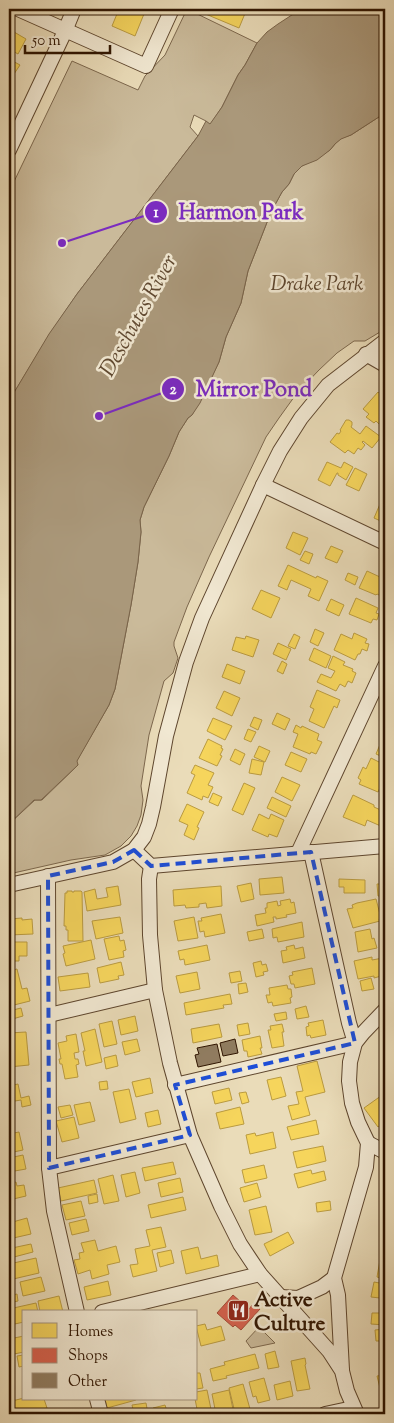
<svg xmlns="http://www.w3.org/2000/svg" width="394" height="1423" font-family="'Sorts Mill Goudy',serif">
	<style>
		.green { fill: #caba9a; stroke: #7c674d }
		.water { fill: #aa987a; stroke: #796349 }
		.homes { fill: #f6d55c; stroke: #ba9b40 }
		.shops { fill: #d6604d; stroke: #a44936 }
		.building { fill: #907c60; stroke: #2f1400 }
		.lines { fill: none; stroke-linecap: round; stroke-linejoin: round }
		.minor-casing { stroke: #5e462e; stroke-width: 16 }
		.minor { stroke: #f1e8d2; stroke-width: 14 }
		.marked { fill: none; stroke: #1d4ed8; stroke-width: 4; stroke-dasharray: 10 6; stroke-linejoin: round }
		.labels { text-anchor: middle; stroke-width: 5; stroke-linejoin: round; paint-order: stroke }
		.park-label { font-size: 21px; font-style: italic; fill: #5e462e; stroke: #f1e8d2 }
		.poi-label { font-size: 21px; font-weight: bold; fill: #2f1400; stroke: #f1e8d2; text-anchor: start }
		.water-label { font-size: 22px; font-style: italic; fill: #604931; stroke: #f1e8d2 }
		.leader { fill: none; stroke: #7b2cbf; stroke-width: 2 }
		.callout-dot { fill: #7b2cbf; stroke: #f1e8d2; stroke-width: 2 }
		.mark-label { font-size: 15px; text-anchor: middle; font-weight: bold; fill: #fff }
		.callout-label { font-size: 22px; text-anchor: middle; font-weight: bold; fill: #7b2cbf; stroke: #f1e8d2; stroke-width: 5; stroke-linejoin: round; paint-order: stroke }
	</style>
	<rect width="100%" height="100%" fill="#eadcb9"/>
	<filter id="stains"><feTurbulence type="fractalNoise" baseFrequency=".004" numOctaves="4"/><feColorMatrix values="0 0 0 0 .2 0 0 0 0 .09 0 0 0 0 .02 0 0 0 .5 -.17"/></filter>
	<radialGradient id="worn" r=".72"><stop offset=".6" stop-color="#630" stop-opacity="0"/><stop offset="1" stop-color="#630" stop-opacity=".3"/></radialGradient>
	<!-- green -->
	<g class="green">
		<path d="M187,9l70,34 -12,22 -7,10 -16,32 -12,18 -4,-4 -12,-6 -4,12 8,9 -121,158 -28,41 -40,66v-209l63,-131 66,29 7,-14 20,-21z"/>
		<path d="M385,113v216l-20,12h-11l-17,12 -18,17 -22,23 -18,25 -13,19 -57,120 -22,50 -13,35v4l4,12 -5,15 -9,8 -15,54 -8,51 2,14 -2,15 -4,11 -6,10 -10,10 -16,9 -34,5 -62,14v-50l26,-24h7l36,-35 -2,-3 33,-57 6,-16 16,-84 7,-43 3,-30 -1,-12 4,-13 25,-51 10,-24 9,-14 4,-3 27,-53 7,-25 15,-34 7,-32 23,-59 11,-20 7,-8 5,-10 8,-8 28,-16 5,-6 6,-6 10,-3z"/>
		<path d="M259,1327l16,16 -24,5 -5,-7z"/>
	</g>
	<!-- water -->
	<path class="water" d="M301,9h84v104l-34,22 -10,4 -6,5 -5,6 -13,10 -15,6 -8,8 -5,10 -7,8 -11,20 -23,59 -7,32 -15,34 -7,25 -19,41 -8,12 -4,3 -9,14 -10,24 -25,51 -4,13 1,12 -3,30 -7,43 -16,84 -6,16 -32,56 1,4 -37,35h-7l-25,24v-423l40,-67 28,-40 121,-158 8,-15 4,3 12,-17 16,-32 7,-10 12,-22 10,-11 11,-8z"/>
	<!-- homes -->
	<g class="homes">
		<path d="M119,9h27l-11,27 -23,-10z"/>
		<path d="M196,9h45l5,2 -7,17 -43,-18z"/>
		<path d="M9,29l17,10 -8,15 -9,-5z"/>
		<path d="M9,59l11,6 -8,12 -3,-2z"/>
		<path d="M378,392l7,7v22l-4,5 -5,-5 -2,2 -8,-6 3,-3 -6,-5z"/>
		<path d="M346,420h3l3,2v3l-1,2 9,7 6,-8 15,11 -9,11 -9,-7 -1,1 3,3 -4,5 -3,-2 -4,6 -6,-4 -3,3 -15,-11 7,-9 2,1 2,-3 -1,-1z"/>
		<path d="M327,462l14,6 3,-6 9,5 -7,13 -8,-5v-2h-1l-7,13 -12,-6z"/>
		<path d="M355,468l12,6 -8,17 -13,-6z"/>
		<path d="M380,504l5,2v17l-11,-5z"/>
		<path d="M293,532l15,6 -8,17 -14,-7z"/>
		<path d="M331,546l12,5 -6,12 -12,-5z"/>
		<path d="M305,551l8,3 -4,10 -9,-4z"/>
		<path d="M288,565l28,13 1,-2 11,5 -9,20 -11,-5 3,-7 -20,-9 -4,10 -9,-4z"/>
		<path d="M385,566v32l-8,-4 -1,1 -17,-7 8,-17 13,6z"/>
		<path d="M348,573l10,4 -3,8 -10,-5z"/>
		<path d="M261,590l19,8 -9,20 -19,-9z"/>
		<path d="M356,598l22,10 -2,5 3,1 -2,6 -4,-1 -2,4 -22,-9z"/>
		<path d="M331,599l13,6 -5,11 -13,-6z"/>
		<path d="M315,629l9,4 -6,13 -8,-4z"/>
		<path d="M354,633l13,6 -2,4 4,1 -2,7 -5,-2 -2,5h-2l-3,6 -21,-10 7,-16 11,5z"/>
		<path d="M294,634l6,3 -5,12 -7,-3z"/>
		<path d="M246,636l13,4 -6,17 -21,-7 4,-13 9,2z"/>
		<path d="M278,643l13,6 -5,11 -13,-6z"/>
		<path d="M314,648l17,8 -5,12 -17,-8z"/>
		<path d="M333,656l12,6 -2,3 10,4 -1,2 4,2 -4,10 -4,-2 -3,6 -5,-3 -4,7 -19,-9 4,-8 10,4 4,-7 -7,-3z"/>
		<path d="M282,661l5,3 -4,10 -6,-3z"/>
		<path d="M227,664l18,7 -5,13 -18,-7z"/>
		<path d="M317,690l23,10 -3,8 -3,-2 -10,22 -15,-7 5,-12 -4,-2z"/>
		<path d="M224,691l16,7 -8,18 -16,-8z"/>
		<path d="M277,713l13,6 -5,11 -13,-6z"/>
		<path d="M254,717l8,3 -4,10 -8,-4z"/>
		<path d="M213,718l19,8 -7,14 -18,-9z"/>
		<path d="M296,725l5,3 1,-2 17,8 -2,6 5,2 -6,12 -5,-2 -1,2 -17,-7 5,-13 -5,-2z"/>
		<path d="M248,729l8,3 -5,10 -7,-3z"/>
		<path d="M384,735l1,1v22l-9,-4z"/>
		<path d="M208,739l14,7 -1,2 2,1 -3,6 2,1 -5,10 -18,-8z"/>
		<path d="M259,746l11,5 -5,11 -11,-5z"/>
		<path d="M235,749l10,5 -5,11 -10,-5z"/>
		<path d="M291,752l16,7 -6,13 -16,-7z"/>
		<path d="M371,758l14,7v12l-7,15 -19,-8 2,-4 -3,-2 5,-11 3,2z"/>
		<path d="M252,759l12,3 -3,13 -12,-2z"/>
		<path d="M195,765l19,8 -6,12 5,2 -5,11 -5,-2 -1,4 -15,-7 8,-18 -4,-2z"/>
		<path d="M282,777l18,8 -8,16 -17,-9z"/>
		<path d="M244,783l11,5 -12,27 -11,-5z"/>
		<path d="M213,793l9,4 -4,9 -9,-4z"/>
		<path d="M353,795l21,10v2l11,5v9l-2,6 -16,-7 -2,6 -22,-9z"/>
		<path d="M272,797l19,9 -5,11 -19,-9z"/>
		<path d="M187,804l17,8 -7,15 2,1 -5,12 -10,-5 4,-10 -9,-4z"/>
		<path d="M259,814l10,5 2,-5 13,6 -7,17 -8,-3 -1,3 -16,-7z"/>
		<path d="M282,877l2,16 -24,2 -1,-16z"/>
		<path d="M339,879l26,1v13h-21v-6h-5z"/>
		<path d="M251,883l3,16 -13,3 -4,-16z"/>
		<path d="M377,884h8v12h-7z"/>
		<path d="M118,886l3,19 -34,6 -3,-19 11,-3 2,10 11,-2 -2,-9z"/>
		<path d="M221,886l1,20 -15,2 -1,-5 -7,1v3l-13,1 -1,-3 -11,1 -1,-16z"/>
		<path d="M67,891h5v1h2v-1h7l1,1 1,49h-15v-11h-2v-4h-2l1,-33h2z"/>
		<path d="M290,899l1,4 3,-1 2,11 -10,2 1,2 -11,2v-2h-3l1,5 -17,4 -2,-11 11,-2 -1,-5h2v-5l10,-2 1,5 3,-1 -1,-4z"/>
		<path d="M376,899l5,19 -2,1 1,2 -27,7 -6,-19 6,-1 -1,-3 5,-2z"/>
		<path d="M221,914l4,19 -20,4 -1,-6 -4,1 -2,-11h4l-1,-3z"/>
		<path d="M120,917l3,16 -27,6 -4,-18z"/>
		<path d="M194,917l4,21 -20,3 -4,-20z"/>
		<path d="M22,918v2l10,-1 1,15 -24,1v-16z"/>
		<path d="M302,922l2,15 -26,5 -1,-5 -4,1 -1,-9z"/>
		<path d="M262,929l2,9 -15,3 -2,-9z"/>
		<path d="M370,929l2,10 2,-1 3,10 -19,4 -3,-20z"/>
		<path d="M119,936l1,5 4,-1 2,10 -3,1 1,6 -15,3 -5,-21z"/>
		<path d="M91,940l4,19 -29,7 -3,-12 2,-1 -2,-7z"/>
		<path d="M14,942h13v14h-8v5h-10v-17h5z"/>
		<path d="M207,945l3,15 -25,5 -1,-6 -4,1 -2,-9z"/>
		<path d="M294,945l1,4 8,-2 2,11 -22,5 -2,-12 6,-1 -1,-3z"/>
		<path d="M385,951v24l-11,3v-2l-16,3 -4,-18 18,-4v3l11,-2 -1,-6z"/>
		<path d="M261,961l1,4 4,-1 2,7 -5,1 1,3 -8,2 -3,-14z"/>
		<path d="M121,962l3,13 -6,1 1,3 -19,4 -3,-15z"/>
		<path d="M312,968l3,16 -20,4 -1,-4h-3l-2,-8 4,-1 -1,-3z"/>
		<path d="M17,969l5,20 5,-1 3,13 -20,5 -1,-5v-30z"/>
		<path d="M240,971l2,10 -11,2 -2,-10z"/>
		<path d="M197,972l3,17 -20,4 -4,-17z"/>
		<path d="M88,973l2,14 -30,4 -2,-14z"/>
		<path d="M371,978l3,11 -12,2 -2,-10z"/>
		<path d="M246,983l2,9 -9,2 -1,-10z"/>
		<path d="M287,985l1,4h3l1,8 -2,1 1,5 -18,3 -1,-4 -4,1 -2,-8h4l-1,-7z"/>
		<path d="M230,994l2,10 -9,1 1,3 -38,7 -2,-12z"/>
		<path d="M306,1006l3,11 -12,2 -2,-10z"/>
		<path d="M21,1008l2,8 -14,4v-9z"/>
		<path d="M286,1012l1,7 -11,2 -2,-7z"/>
		<path d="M135,1016l3,15 -17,4 -3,-15z"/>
		<path d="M323,1020l3,15 -15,3 -1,-3 -3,1 -1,-9 3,-1 -1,-3z"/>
		<path d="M112,1021l5,23 -13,3 -5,-23z"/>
		<path d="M248,1023l2,11 -11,2 -2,-11z"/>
		<path d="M219,1024l3,13 -29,6 -2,-14z"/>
		<path d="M282,1024l2,8h-2l2,14 -12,2 -4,-18h3l-1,-4z"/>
		<path d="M95,1029l7,33 -16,4 -3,-15h2l-4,-18z"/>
		<path d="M26,1032l3,33 -20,2v-34z"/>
		<path d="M76,1034l3,18 -5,1 1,6h3l1,5 -3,1 2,12 -13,2 -3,-15h-2l-1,-5h2l-3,-16 9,-2 -1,-5z"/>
		<path d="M260,1036l2,12h-2l2,6 -14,3 -1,-6h-3l-2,-11z"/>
		<path d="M137,1039l3,12 -15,4 -3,-13z"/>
		<path d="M116,1055l2,11 -12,3 -2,-11z"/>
		<path d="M317,1061l8,31 -20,5 5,18 -18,5 -4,-14 11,-2 -3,-12 7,-1 -6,-25z"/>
		<path d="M281,1077l5,19 -14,4 -5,-20z"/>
		<path d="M150,1078l3,15 -17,4 -4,-15z"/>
		<path d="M107,1081l1,8 -8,1 -1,-8z"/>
		<path d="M18,1084l3,14 8,-2 2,9 -9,2 -1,-7 -12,2v-16z"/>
		<path d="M229,1088l3,12 -17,4 -3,-12z"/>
		<path d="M129,1089l7,30 -16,4 -7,-31z"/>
		<path d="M246,1092l3,10 -7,2 -3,-11z"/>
		<path d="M385,1093v29l-7,5 -14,-19z"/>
		<path d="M90,1102l5,19 -16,4 -5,-20z"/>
		<path d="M70,1105l3,10 -12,3 -3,-11z"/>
		<path d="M240,1107l4,17 -24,5 -4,-16z"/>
		<path d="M158,1110l3,14 -13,3 -3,-14z"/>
		<path d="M74,1117l5,21 -17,4 -6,-21z"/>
		<path d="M316,1120l3,14 -28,6 -4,-13z"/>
		<path d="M19,1132l4,18 -14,3v-19z"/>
		<path d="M273,1132l3,16 -26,6 -4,-19 9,-2 1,3z"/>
		<path d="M323,1146l3,15 -29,7 -4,-16z"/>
		<path d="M23,1155l3,14 -17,3v-14z"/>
		<path d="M173,1162l3,12 -31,7 -3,-13z"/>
		<path d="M264,1165l3,13 -22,5 -3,-13z"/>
		<path d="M311,1170l1,4 12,-3 2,9 -28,8 -4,-14z"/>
		<path d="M135,1172l5,21 -14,4 -5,-22z"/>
		<path d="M113,1175l6,26 -15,3 -6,-25z"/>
		<path d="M180,1178l3,14 -22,5 -3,-14z"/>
		<path d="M94,1180l3,13 -36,8 -3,-13z"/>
		<path d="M16,1182l1,4 7,-1 2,11 -17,4v-16z"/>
		<path d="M257,1183l4,14 -17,5 -4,-14z"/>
		<path d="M97,1194l1,8 -9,2 -1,-8z"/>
		<path d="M183,1197l3,13 -35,8 -3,-13z"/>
		<path d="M81,1201l4,15 -19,4 -4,-15z"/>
		<path d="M330,1201l1,9 -14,2 -1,-9z"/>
		<path d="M266,1206l6,26 -17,3 -6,-25z"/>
		<path d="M27,1218l4,16 -22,5v-16z"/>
		<path d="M86,1219l3,12 -17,4 -3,-12z"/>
		<path d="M161,1227l5,20 -14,3 5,21 -24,6 -3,-12 8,-1 -3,-15 15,-3 -4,-16z"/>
		<path d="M288,1232l6,11 -24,13 -6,-12z"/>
		<path d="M95,1240l3,11 18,-5 4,16 -13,3 2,9 -17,5 -2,-9 -12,4 -4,-14 6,-1 -1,-6 5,-1 -3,-9z"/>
		<path d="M31,1244l2,8 -19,5 -2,-9z"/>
		<path d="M198,1247l3,12 16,-4 2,11 -33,8 -5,-23z"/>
		<path d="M171,1250l3,13 -14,4 -3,-14z"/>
		<path d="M36,1258l3,15 -30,7v-16z"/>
		<path d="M380,1260l5,1v18l-8,-2z"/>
		<path d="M41,1277l4,14 -22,5 -3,-14z"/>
		<path d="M108,1281l3,14 -24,5 -3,-13z"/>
		<path d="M374,1282l11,2v19l-5,-1v-4l-9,-1z"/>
		<path d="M17,1294l1,7 -9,2v-8v1z"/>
		<path d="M59,1296l4,16h-23l-2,-11z"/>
		<path d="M36,1303l2,9h-14v10l-14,3 -1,-16z"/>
		<path d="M372,1313h13v12l-14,-1z"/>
		<path d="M205,1324l2,6 14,-4 4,14 -24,6 -5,-20z"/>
		<path d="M385,1329v12h-9l-1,-11z"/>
		<path d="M24,1336v16l-15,3v-16z"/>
		<path d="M275,1351l4,16 -11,2 -3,-15z"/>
		<path d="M255,1354l4,14 -33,8 1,2 -14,3 -3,-12 15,-4 -1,-3z"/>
		<path d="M24,1355v11l-5,1 -2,-11z"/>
		<path d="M305,1358l1,6 -1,1 5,24 -13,2 -6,-30z"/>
		<path d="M196,1373h4l3,15 -7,1z"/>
		<path d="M385,1375v16l-4,1 -4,-16z"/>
		<path d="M264,1378l6,22 -12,3 -2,-7 -3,1 -4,-15z"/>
		<path d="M290,1381l3,15 -16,4 -3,-15z"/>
		<path d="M243,1384l7,25 -15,4 -6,-25z"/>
		<path d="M207,1390l5,24h-14l-3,-15h1v-7z"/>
		<path d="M229,1390l5,24h-18l-4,-20z"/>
		<path d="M24,1398v1h20l3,9 -24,6h-8l-3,-13z"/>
		<path d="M105,1399h31v1l-29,8z"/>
		<path d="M146,1403l2,11h-14l-2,-9z"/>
		<path d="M165,1405l3,9h-13l-2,-6z"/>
	</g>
	<!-- shops -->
	<path class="shops" d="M233,1295l16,14 4,-5 7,5 -19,21 -6,-5 -2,2 -16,-14z"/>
	<!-- building -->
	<g class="building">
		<path d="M235,1039l3,14 -15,3 -3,-13z"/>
		<path d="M217,1044l4,18 -23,5 -3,-12 4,-1 -2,-6z"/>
	</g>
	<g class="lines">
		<defs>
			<g id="minor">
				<path d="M18,9l128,57 26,-57"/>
				<path d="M9,150l56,-119 9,-22"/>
				<path d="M366,354l19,11"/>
				<path d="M263,485l122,58"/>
				<path d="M134,850l17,16 234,-20"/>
				<path d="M298,853l87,-187"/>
				<path d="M151,866l-2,13 1,56 5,55 15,73 20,72 31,71 19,38 20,30 69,77 13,20 5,20 10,23"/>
				<path d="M48,876l1,292 5,43 23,101"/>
				<path d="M9,885l104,-23 21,-12 10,-13 5,-13 4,-17 13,-71 20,-74 16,-44 61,-133 17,-34 21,-33 27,-33 57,-44"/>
				<path d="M49,1015l106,-25"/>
				<path d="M175,1085l180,-42 -6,-20 -38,-171"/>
				<path d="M368,1143l17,9"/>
				<path d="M49,1168l141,-33"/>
				<path d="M281,1297l17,1 24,-11 12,-9"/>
				<path d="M102,1312l158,-38"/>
				<path d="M342,1370l-4,-75 -4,-17 32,-111 2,-24 -10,-21 -6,-19 -3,-22 1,-19 5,-19 8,-10 22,-23"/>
				<path d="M97,1399l4,15"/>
				<path d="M325,1414l28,-6"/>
			</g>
		</defs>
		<!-- minor casing -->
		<use href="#minor" class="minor-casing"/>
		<!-- minor -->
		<use href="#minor" class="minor"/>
	</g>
	<!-- marked area -->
	<path class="marked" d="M134,850l17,16 160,-14 44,191 -180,42 15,50 -141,33 -1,-292 65,-14z"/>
	<!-- icons -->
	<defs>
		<symbol id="restaurant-square" viewBox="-11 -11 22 22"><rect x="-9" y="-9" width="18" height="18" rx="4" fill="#8f2418" stroke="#f1e8d2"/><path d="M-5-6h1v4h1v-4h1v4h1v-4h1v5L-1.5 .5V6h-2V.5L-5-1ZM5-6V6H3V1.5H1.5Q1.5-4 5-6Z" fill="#fff"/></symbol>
	</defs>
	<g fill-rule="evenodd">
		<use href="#restaurant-square" x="226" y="1298" width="25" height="25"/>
	</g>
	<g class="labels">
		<!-- park labels -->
		<g class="park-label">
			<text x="317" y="290">Drake Park</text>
		</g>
		<!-- poi labels -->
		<g class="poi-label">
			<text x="254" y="1306">Active<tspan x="254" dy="24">Culture</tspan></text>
		</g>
		<!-- water labels -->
		<g class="water-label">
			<text transform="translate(137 315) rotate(-61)" y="8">Deschutes River</text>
		</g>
	</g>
	<!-- callouts -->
	<path class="leader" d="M62 243L156 212M99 416L173 389"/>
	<g class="callout-dot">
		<circle cx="62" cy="243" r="5"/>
		<circle cx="99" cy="416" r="5"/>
		<circle cx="156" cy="212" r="12"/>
		<circle cx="173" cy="389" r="12"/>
	</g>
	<g class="mark-label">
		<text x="156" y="217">1</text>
		<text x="173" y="394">2</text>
	</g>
	<g class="callout-label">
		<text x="241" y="219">Harmon Park</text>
		<text x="254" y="396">Mirror Pond</text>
	</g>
	<!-- margin -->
	<rect width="394" height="1423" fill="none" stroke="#eadcb9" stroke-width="30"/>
	<rect x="10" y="10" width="374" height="1403" fill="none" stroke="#2f1400" stroke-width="2.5"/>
	<rect x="15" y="15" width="364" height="1393" fill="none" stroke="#2f1400"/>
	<!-- legend -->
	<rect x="22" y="1310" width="175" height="90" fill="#f1e8d2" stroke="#a3937e"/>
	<rect x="32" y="1323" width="25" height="15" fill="#f6d55c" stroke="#a3937e"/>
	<text x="68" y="1336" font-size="15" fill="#2f1400">Homes</text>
	<rect x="32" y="1348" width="25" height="15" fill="#d6604d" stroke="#a3937e"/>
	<text x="68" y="1360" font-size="15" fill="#2f1400">Shops</text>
	<rect x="32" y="1373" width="25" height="15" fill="#907c60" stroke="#a3937e"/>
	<text x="68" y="1386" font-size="15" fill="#2f1400">Other</text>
	<!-- scale -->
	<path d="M25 45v8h85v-8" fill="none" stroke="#2f1400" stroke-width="2.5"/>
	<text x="32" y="45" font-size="15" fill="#2f1400" stroke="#f1e8d2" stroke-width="4" paint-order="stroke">50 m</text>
	<rect width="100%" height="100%" filter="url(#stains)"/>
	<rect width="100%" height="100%" fill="url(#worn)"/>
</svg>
